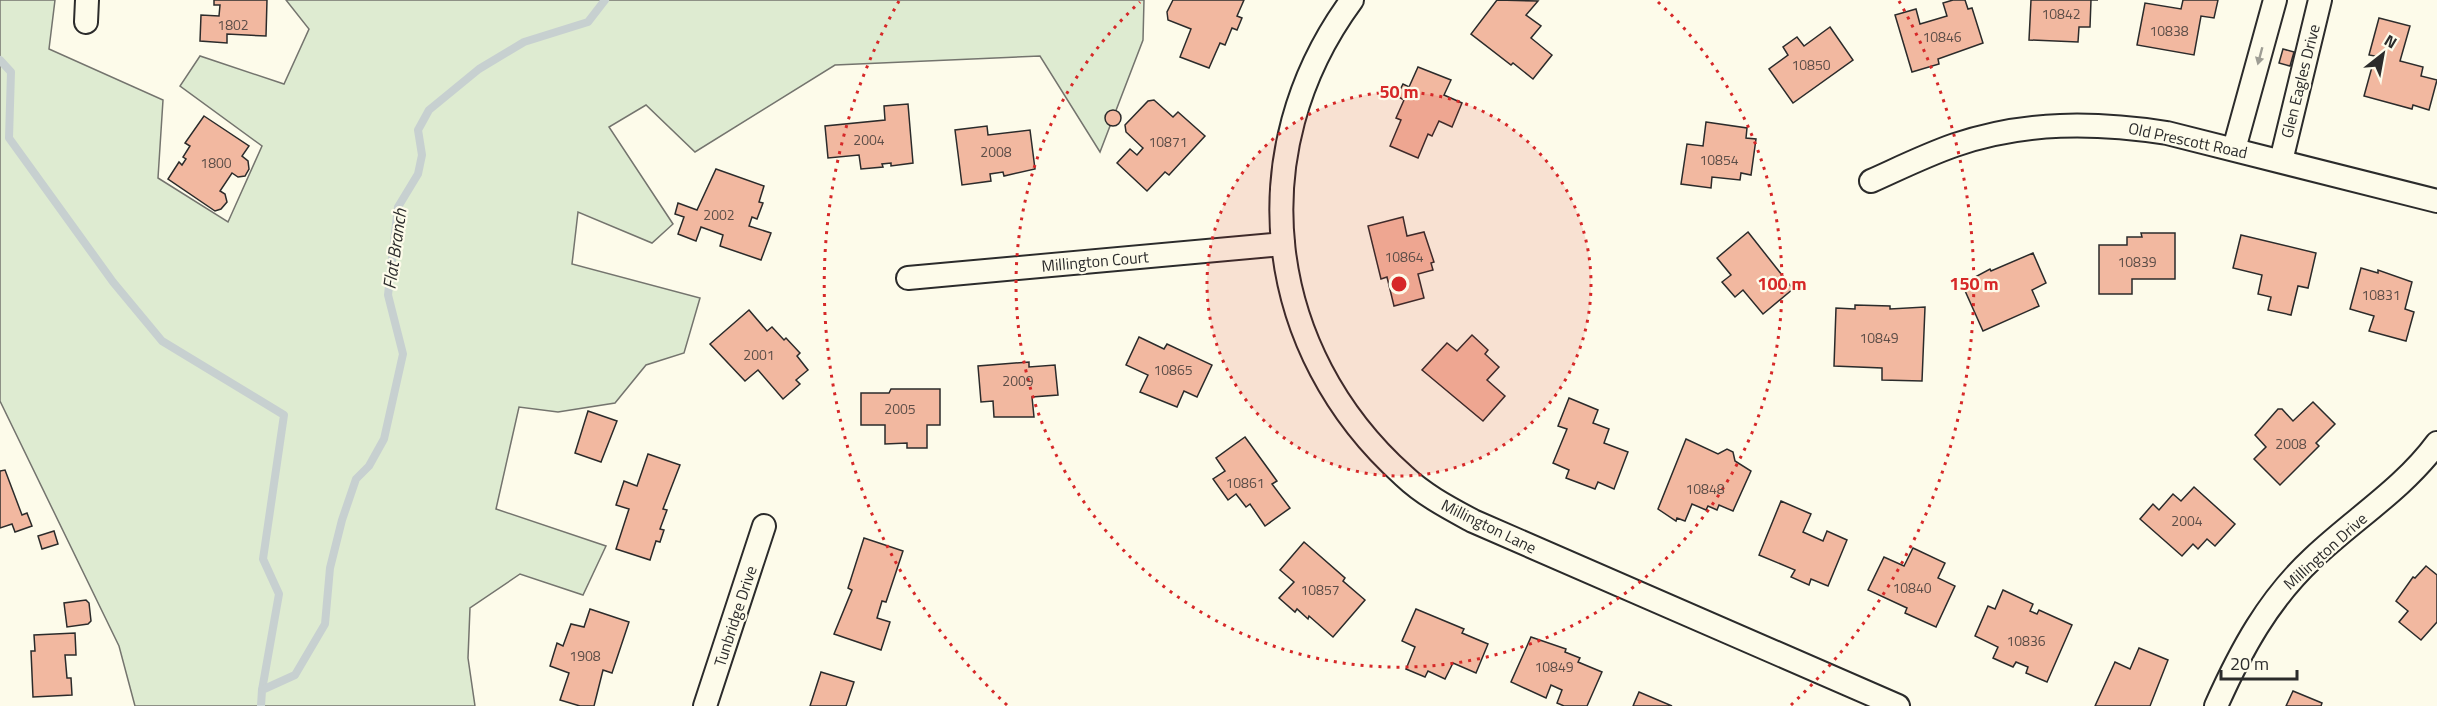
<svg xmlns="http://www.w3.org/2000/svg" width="2437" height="706" font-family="'Titillium Web',sans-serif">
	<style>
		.green { fill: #deebd1; stroke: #74746e; stroke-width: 1.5 }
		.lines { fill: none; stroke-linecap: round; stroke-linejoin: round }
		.stream { stroke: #c7d0d0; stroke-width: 8 }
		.building { fill: #f2b8a0; stroke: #2b2b2b; stroke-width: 1.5 }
		.minor-casing { stroke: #2b2b2b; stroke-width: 26 }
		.minor { stroke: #fdfbea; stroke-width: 22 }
		.oneway { fill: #9e9d94 }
		.ring { fill: none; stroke: #d62828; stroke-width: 3; stroke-dasharray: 3 6 }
		.labels { text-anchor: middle; stroke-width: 4.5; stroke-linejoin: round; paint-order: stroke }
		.number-label { font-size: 14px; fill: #5d4e48 }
		.street-label { font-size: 16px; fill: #2b2b2b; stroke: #fdfbea }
		.water-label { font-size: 18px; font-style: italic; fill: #2b2b2b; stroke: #fdfbea }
		.centre { fill: #d62828; stroke: #fdfbea; stroke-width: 3 }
		.ring-label { font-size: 18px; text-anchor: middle; font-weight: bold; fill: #d62828; stroke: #fdfbea; stroke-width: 4.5; stroke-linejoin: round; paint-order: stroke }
	</style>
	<rect width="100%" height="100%" fill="#fdfbea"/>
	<!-- green -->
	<path class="green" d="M0,0h55l-6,49 114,51 -5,78 70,44 34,-76 -82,-60 20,-30 84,28 25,-55 -23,-29h858l-1,40 -43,112 -60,-96 -205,9 -140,87 -49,-47 -37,22 64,97 -21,19 -74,-31 -6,52 128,34 -16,55 -38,12 -31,38 -57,9 -39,-5 -23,102 110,37 -23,49 -63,-21 -50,34 -2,50 7,48h-340l-16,-60 -119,-245z"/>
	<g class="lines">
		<!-- stream -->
		<g class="stream">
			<path d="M0,60l11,12 -2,66 104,144 49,59 122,74 -21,144 16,35 -17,96"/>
			<path d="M261,706l1,-16 33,-15 30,-51 5,-56 12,-48 14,-41 13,-13 15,-27 19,-85 -15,-59 10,-88 20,-33 4,-19 -4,-25 11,-20 50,-41 45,-27 64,-20 17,-22"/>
		</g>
	</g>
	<!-- building -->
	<g class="building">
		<path d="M214,0h53l-1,36 -39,-2v9l-27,-2 1,-26 18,1 1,-11h-6z"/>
		<path d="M1173,0h71l-7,16 5,2 -5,12 -5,-2 -7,17 -5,-2 -11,25 -29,-11 11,-28 -23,-9 -1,-8z"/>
		<path d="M1497,0l41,1 -12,14 15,11 -10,12 21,17 -19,24 -20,-16 -2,2 -40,-31z"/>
		<path d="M1953,0h12l3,9 4,-1 11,35 -45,16 1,5 -27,8 -17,-57 21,-6 4,15 27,-8 -4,-13z"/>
		<path d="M2031,0h67h-7l-1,27h-11l-1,15 -49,-2z"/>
		<path d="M2183,0h35l-4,18 -13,-2 -7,39 -57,-10 8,-42 36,6z"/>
		<path d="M2379,18l31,8 -10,35 23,6 -2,9 16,4 -8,30 -16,-5 -1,4 -48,-13 11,-40 -6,-1z"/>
		<path d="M1830,27l23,33 -60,43 -24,-34 19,-14 -5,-8 14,-10 7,9z"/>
		<path d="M2283,49l11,3 -4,14 -11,-3z"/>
		<path d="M1418,67l33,13 -7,15 18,8 -10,24 -13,-6 -7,15 -4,-2 -10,24 -28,-12 11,-26 -5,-2 8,-18 -7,-4 6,-12 6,3z"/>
		<path d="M1154,100l19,17 5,-5 27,24 -36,39 -4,-3 -18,19 -30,-28 13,-14 7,6 6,-7 -17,-16 -1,-7 23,-24z"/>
		<path d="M908,104l5,59 -22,3v-3l-9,1 1,3 -22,2 -2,-14 -31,3 -3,-32 60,-6 -1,-14z"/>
		<circle cx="1113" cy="118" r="8"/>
		<path d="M204,116l45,30 -7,10 6,5 1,8 -4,7 -7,1 -6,-4 -12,18 5,3 2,8 -6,7 -6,2 -47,-32 11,-17 3,3 4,-6 -3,-2 7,-11 -5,-3z"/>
		<path d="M1706,122l41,6 -1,10 10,1 -5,36 -10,-2 -1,7 -28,-3 -1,11 -30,-4 6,-40 16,2z"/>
		<path d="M987,126l1,9 42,-5 5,39 -31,7 -1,-4 -13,2 1,7 -29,4 -7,-55z"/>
		<path d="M716,169l48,17 -5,16 4,1 -6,16 -5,-2 -3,9 22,7 -10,27 -41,-14 3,-11 -22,-8 -5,14 -18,-7 6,-17 -9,-3 3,-11 19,7z"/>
		<path d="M1403,217l4,19 17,-4 10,30 -3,1 2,7 -15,4 6,24 -30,8 -7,-29 -6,2 -13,-53z"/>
		<path d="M1748,232l45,57 -30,25 -20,-24 -8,7 -13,-15 9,-7 -14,-17z"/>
		<path d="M2141,233h34v46h-43v15h-33v-49h28v-8h15z"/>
		<path d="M2241,235l75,18 -8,35 -10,-2 -7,29 -23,-5 3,-13 -13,-3 4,-19 -29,-7z"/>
		<path d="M2033,253l13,30 -14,7 7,16 -56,25 -21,-47 28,-15 1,2z"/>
		<path d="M2361,268l17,5v-3l34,12 -7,27 9,3 -8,29 -37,-10 5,-15 -24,-7z"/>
		<path d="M1855,305l35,1v3l35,-2 -3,74 -40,-1v-12l-48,-2 2,-58 19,1z"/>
		<path d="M749,310l18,21 5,-4 12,13 2,-2 14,15 -3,3 11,14 -12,10 4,4 -17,15 -25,-29 -13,11 -35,-37z"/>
		<path d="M1472,335l16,15 -3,4 14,13 -12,13 18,16 -22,25 -61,-51 25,-27 10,8z"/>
		<path d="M1139,337l25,12 3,-5 45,21 -15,32 -13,-6 -7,16 -37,-15 8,-17 -22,-10z"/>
		<path d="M1029,362v5l26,-2 3,30 -26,2 2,20h-40l-1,-16 -12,1 -3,-36z"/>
		<path d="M891,389h49v36h-13v23h-20v-5l-22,1v-19h-24v-32h28z"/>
		<path d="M1569,398l29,12 -5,13 16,6 -5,14 24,9 -14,37 -16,-7 -3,7 -29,-11 3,-8 -16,-7 14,-34 -9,-3z"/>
		<path d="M2313,402l22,22 -19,19 3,3 -39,39 -26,-26 12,-12 -11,-12 23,-26h4l11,12z"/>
		<path d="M588,411l29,10 -16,41 -26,-9z"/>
		<path d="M1245,437l32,44 -5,3 18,24 -25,18 -15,-22 -4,3 -10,-13 -8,6 -15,-21 12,-8 -9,-13z"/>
		<path d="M1686,439l32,15 9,-5 6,3 2,9 16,10 -18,40 -14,-6 -2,5 -9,-4 -2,4 -14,-6 -7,17 -8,-3 -1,3 -18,-12z"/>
		<path d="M648,454l32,11 -17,44 4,1 -7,19 4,1 -4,12 -4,-1 -6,19 -34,-11 13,-40 -13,-4 8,-24 13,5z"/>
		<path d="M5,470l17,45 5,-2 5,13 -17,6 -3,-8 -12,4v-57z"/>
		<path d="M2194,487l41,37 -20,22 -8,-7 -9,10 -5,-5 -11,12 -42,-37 13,-15 6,6 14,-16 8,7z"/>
		<path d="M1781,501l30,13 -8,18 20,9 4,-10 20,9 -19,46 -17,-7 -2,6 -18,-8 4,-7 -36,-15z"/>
		<path d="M54,531l4,13 -16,5 -4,-13z"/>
		<path d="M864,538l39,13 -17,51 -4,-1 -5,17 13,4 -9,28 -47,-16 18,-44 -4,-2z"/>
		<path d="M1304,542l41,36 -2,3 22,19 -32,37 -24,-21 -1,3 -11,-10 -2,3 -16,-14 15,-16 -14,-12z"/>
		<path d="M1913,548l32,15 -7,15 17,8 -19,41 -31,-14 2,-5 -39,-18 16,-33 20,9z"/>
		<path d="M2426,566l11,9v47l-16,18 -22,-18 9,-11 -12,-10 17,-24 2,1z"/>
		<path d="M2003,590l30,14 -3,7 7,3 2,-4 33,15 -25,57 -21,-9 2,-6 -12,-5 -3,5 -20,-9 5,-11 -23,-11 13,-30 7,3z"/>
		<path d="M86,600l3,3 2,18 -3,3 -21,3 -3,-24z"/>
		<path d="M590,609l39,13 -17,51 -9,-3 -9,36h-14l-20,-6 9,-27 -19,-7 7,-23 6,3 8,-22 13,3z"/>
		<path d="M1416,609l48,20 -2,4 26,11 -12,29 -23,-10 -8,16 -17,-8 -3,6 -19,-8 9,-22 -13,-6z"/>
		<path d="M75,633l1,22h-11l2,23h4l1,17 -39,2 -2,-46h4l-1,-16z"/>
		<path d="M1531,637l35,12 -1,3 15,6 -2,4 24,10 -15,34h-23l-7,-3 5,-13 -11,-5 -5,13 -35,-16z"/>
		<path d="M2139,648l29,12 -18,46h-55l20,-44 15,7z"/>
		<path d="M821,672l33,10 -8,24h-36z"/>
		<path d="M2293,691l29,12 -1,3h-35z"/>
		<path d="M1639,692l33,14h-39z"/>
	</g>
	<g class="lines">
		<defs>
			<g id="minor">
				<path d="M1352,0c-112,152 -88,351 52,476 20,19 45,32 69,45l425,185"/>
				<path d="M86,22l1,-22"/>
				<path d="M2234,149l41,-149"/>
				<path d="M2281,161l39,-161"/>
				<path d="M1871,181c27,-12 55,-26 84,-36 70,-24 140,-23 212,-12l270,68"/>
				<path d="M908,278l375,-34"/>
				<path d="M705,706l59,-180"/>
				<path d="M2216,706c25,-56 52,-106 97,-148 41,-39 90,-69 124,-115"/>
			</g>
		</defs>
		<!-- minor casing -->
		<use href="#minor" class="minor-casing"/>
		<!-- minor -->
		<use href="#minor" class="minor"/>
	</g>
	<!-- one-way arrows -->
	<defs><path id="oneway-solid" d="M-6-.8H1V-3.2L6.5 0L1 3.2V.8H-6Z" transform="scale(1.5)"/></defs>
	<use class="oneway" href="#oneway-solid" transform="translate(2260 56) rotate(105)"/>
	<!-- distance rings -->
	<circle cx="1399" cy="284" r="192" fill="#d62828" fill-opacity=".12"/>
	<g class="ring">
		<circle cx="1399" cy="284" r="192"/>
		<path d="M1658 2A383 383 0 1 1 1140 2"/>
		<path d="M1007 705A575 575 0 0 1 899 1M1899 1A575 575 0 0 1 1791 705"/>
	</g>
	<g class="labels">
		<!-- number labels -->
		<g class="number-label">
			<text x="2061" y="19">10842</text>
			<text x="233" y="30">1802</text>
			<text x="2169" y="36">10838</text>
			<text x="1942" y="42">10846</text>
			<text x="1811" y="70">10850</text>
			<text x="869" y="145">2004</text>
			<text x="1168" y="147">10871</text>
			<text x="996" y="157">2008</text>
			<text x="1719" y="165">10854</text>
			<text x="216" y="168">1800</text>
			<text x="719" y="220">2002</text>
			<text x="1404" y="262">10864</text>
			<text x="2137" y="267">10839</text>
			<text x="2381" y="300">10831</text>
			<text x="1879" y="343">10849</text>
			<text x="759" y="360">2001</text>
			<text x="1173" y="375">10865</text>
			<text x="1018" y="386">2009</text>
			<text x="900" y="414">2005</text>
			<text x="2291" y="449">2008</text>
			<text x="1245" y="488">10861</text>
			<text x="1705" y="494">10848</text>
			<text x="2187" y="526">2004</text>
			<text x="1912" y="593">10840</text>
			<text x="1320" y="595">10857</text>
			<text x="2026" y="646">10836</text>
			<text x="585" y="661">1908</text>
			<text x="1554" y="672">10849</text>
		</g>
		<!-- street labels -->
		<g class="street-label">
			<text transform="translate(2300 81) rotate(-76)" y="6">Glen Eagles Drive</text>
			<text transform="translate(2188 140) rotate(12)" y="6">Old Prescott Road</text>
			<text transform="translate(1095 261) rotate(-5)" y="6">Millington Court</text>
			<text transform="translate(1489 526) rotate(26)" y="6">Millington Lane</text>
			<text transform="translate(2325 551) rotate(-42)" y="6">Millington Drive</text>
			<text transform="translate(735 616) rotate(-72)" y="6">Tunbridge Drive</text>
		</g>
		<!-- water labels -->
		<g class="water-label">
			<text transform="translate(395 249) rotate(-82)" y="6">Flat Branch</text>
		</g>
	</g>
	<circle cx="1399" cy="284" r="9" class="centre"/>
	<g class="ring-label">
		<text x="1399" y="98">50 m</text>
		<text x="1782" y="290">100 m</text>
		<text x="1974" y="290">150 m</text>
	</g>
	<!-- north arrow -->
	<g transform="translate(2383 54) rotate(31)" stroke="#fdfbea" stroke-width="4.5" paint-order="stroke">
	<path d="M0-4.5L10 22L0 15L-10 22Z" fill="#2b2b2b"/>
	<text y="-9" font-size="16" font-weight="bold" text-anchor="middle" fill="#2b2b2b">N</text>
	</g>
	<!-- scale -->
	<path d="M2221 670v9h76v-9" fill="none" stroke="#2b2b2b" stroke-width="3"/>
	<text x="2230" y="670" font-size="18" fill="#2b2b2b" stroke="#fdfbea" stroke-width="4.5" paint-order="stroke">20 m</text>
</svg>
